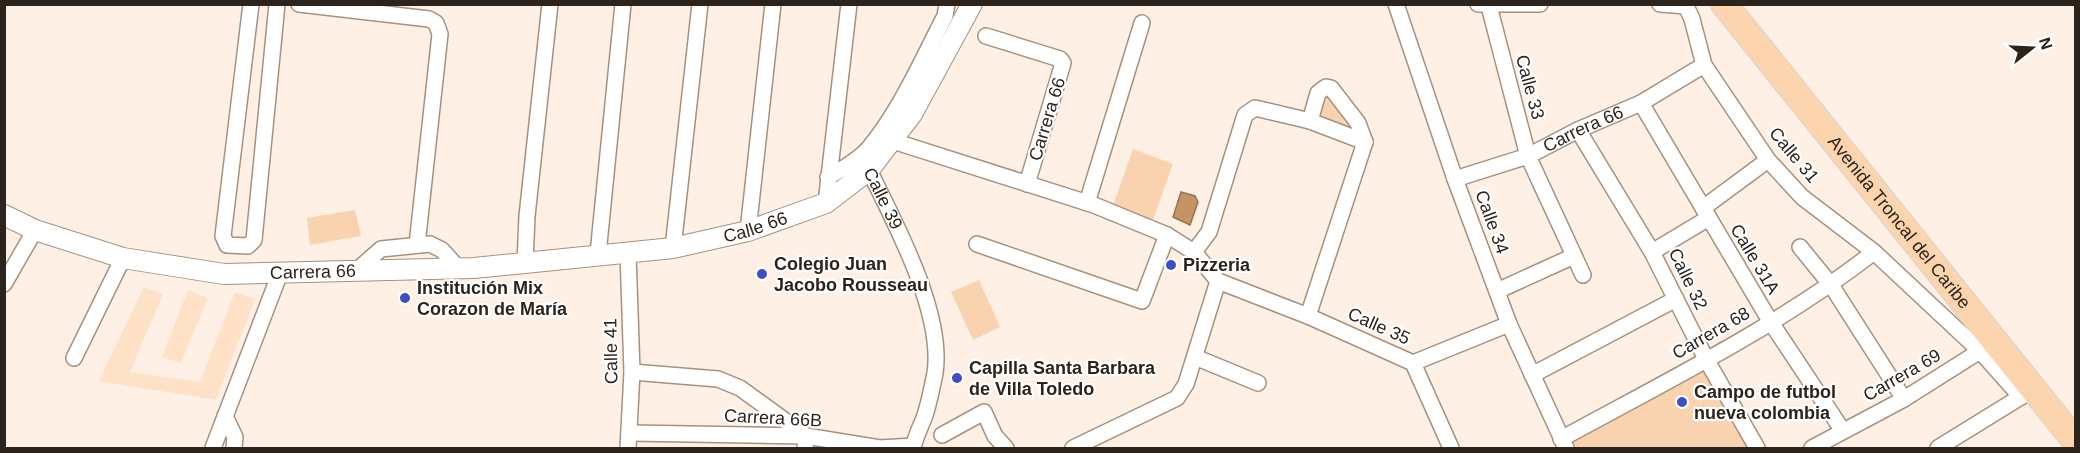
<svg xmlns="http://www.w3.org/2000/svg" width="2080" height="453" font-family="Arial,sans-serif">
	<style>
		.built { fill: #fee1c7 }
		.green { fill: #f9d2af }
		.water { fill: #c69464; stroke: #98724e; stroke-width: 1.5 }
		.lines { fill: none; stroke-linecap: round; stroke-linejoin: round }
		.minor-casing { stroke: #a6917e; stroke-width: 18 }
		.tertiary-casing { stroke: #a6917e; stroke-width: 22 }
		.trunk-casing { stroke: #d5d3d2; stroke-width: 28 }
		.minor { stroke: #fff; stroke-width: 15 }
		.tertiary { stroke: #fff; stroke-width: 20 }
		.trunk { stroke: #fcd4ae; stroke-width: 26 }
		.poi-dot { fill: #3d4fc3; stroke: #fff; stroke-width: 2 }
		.labels { text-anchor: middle; stroke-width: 4.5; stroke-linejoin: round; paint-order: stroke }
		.street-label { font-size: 18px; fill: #2c241c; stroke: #fff }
		.poi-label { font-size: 18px; font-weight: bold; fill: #2c241c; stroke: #fff; text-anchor: start }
	</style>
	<rect width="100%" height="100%" fill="#fef0e4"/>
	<!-- built -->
	<g class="built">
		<path d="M144,287l19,7 -33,78 70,10 35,-90 20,7 -39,101 -117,-19z"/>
		<path d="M188,290l20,8 -27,65 -19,-6z"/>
	</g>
	<!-- green -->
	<g class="green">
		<path d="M1329,92l22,28 -3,7 -30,-11z"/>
		<path d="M1133,149l40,15 -20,56 -40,-14z"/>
		<path d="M355,210l6,26 -51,9 -3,-27z"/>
		<path d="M979,280l21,47 -27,13 -22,-48z"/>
		<path d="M1705,365l46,83h-176l-4,-9z"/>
	</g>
	<!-- water -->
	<path class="water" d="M1181,192l14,4 3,6 -8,23 -17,-8z"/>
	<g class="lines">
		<defs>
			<g id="minor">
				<path d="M251,4l-28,232 4,9 21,1 6,-6 23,-236"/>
				<path d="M299,4l130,15 7,4 4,11 -23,211"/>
				<path d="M1396,4l59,175 54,145 57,124"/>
				<path d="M1478,4h62"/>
				<path d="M1660,4l26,2 6,13 12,46 64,95 34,37 72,55 106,99 41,46"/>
				<path d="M1489,6l39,150 55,119"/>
				<path d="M986,36l74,23 3,4 -36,121"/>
				<path d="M1641,103l129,218 73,110"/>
				<path d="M1310,121l8,-28 8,-6 5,1 27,35 7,19"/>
				<path d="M1578,130l74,122 54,107 51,89"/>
				<path d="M893,141l201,64 73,30 27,17 24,29 90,35 105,47 38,85"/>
				<path id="s1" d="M869,170c26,53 75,143 66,203 -3,15 -6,31 -11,45 -4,10 -9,20 -11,30"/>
				<path d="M828,177c15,-8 30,-17 41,-29 32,-39 53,-88 76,-132l2,-12"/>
				<path id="s2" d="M1455,179l73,-23 50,-26 63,-27 63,-38"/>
				<path d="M826,203l23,-199"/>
				<path d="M1087,203l55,-180"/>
				<path d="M1703,208l65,-48"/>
				<path d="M748,231l25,-227"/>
				<path d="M977,244l165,57 25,-66"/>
				<path d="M1800,247l31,38 73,114"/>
				<path d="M673,248l27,-244"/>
				<path d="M1194,252l15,-20 36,-117 10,-7 55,13 55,21"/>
				<path d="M1652,252l55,-33"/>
				<path d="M628,253l4,119 -4,76"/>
				<path d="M598,254l25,-250"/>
				<path d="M525,263l2,-47 23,-212"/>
				<path d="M355,272l26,-23 49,-5 12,6 17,19"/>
				<path d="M4,284l31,-54"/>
				<path d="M1497,291l77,-35"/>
				<path d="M1308,316l57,-174"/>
				<path d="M1195,357l63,26"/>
				<path d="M74,358l49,-100"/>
				<path d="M1413,363l96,-39"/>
				<path d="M632,372l86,7 22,9 66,48 -1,12"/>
				<path d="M1532,375l144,-76"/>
				<path d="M225,416l10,21 -1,11"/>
				<path d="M630,433l176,3 74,12 33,-2"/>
				<path d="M942,435l42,-23 11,24 11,12"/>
				<path d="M1561,439c106,-58 218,-113 313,-187"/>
				<path d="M213,448l67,-175"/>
				<path d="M1073,448l104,-50 9,-14 32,-103"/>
				<path d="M1812,448l92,-49 76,-48"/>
				<path d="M1938,448l89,-55"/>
			</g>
			<g id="tertiary">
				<path id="s3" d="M4,215l31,15 88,28 101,16 250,-6 199,-20 75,-17 78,-28 43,-33 43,-56 60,-110"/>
			</g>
			<g id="trunk">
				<path id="s4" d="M1724,4l352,438"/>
			</g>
		</defs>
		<!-- minor casing -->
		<use href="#minor" class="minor-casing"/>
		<!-- tertiary casing -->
		<use href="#tertiary" class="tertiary-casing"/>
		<!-- trunk casing -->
		<use href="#trunk" class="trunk-casing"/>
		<!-- minor -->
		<use href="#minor" class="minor"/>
		<!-- tertiary -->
		<use href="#tertiary" class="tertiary"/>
		<!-- trunk -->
		<use href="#trunk" class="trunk"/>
	</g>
	<!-- markers -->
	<g class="poi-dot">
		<circle cx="1171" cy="265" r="6"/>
		<circle cx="762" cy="274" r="6"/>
		<circle cx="405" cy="298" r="6"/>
		<circle cx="957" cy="378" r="6"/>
		<circle cx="1682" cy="402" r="6"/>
	</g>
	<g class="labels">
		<!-- street labels -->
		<g class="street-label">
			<text transform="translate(1530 87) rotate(75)" y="6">Calle 33</text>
			<text transform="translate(1047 119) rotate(-73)" y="6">Carrera 66</text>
			<text dy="6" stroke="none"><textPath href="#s2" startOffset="138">Carrera 66</textPath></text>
			<text transform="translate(1794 155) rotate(50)" y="6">Calle 31</text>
			<text dy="6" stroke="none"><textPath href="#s1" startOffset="32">Calle 39</textPath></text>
			<text transform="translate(1492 222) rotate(70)" y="6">Calle 34</text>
			<text dy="6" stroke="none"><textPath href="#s4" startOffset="280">Avenida Troncal del Caribe</textPath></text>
			<text dy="6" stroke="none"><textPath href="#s3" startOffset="764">Calle 66</textPath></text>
			<text transform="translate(1755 259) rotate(59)" y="6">Calle 31A</text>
			<text dy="6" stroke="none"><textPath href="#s3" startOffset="318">Carrera 66</textPath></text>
			<text transform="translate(1688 279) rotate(64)" y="6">Calle 32</text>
			<text transform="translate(1379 326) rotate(24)" y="6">Calle 35</text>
			<text transform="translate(1711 333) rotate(-30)" y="6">Carrera 68</text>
			<text transform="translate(611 351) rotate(-91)" y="6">Calle 41</text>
			<text transform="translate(1902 375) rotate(-30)" y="6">Carrera 69</text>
			<text transform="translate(773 418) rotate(3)" y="6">Carrera 66B</text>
		</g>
		<!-- poi labels -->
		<g class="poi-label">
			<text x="774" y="270">Colegio Juan<tspan x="774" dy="21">Jacobo Rousseau</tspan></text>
			<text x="1183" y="271">Pizzeria</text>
			<text x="417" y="294">Institución Mix<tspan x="417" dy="21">Corazon de María</tspan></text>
			<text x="969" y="374">Capilla Santa Barbara<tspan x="969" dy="21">de Villa Toledo</tspan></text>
			<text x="1694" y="398">Campo de futbol<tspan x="1694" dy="21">nueva colombia</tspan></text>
		</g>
	</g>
	<!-- border -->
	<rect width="2080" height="453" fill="none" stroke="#2c241c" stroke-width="12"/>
	<!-- north arrow -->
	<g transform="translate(2032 48) rotate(72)" stroke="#ffffff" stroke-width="4.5" paint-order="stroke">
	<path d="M0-4.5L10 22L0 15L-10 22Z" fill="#2c241c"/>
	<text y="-9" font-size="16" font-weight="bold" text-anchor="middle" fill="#2c241c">N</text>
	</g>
</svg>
